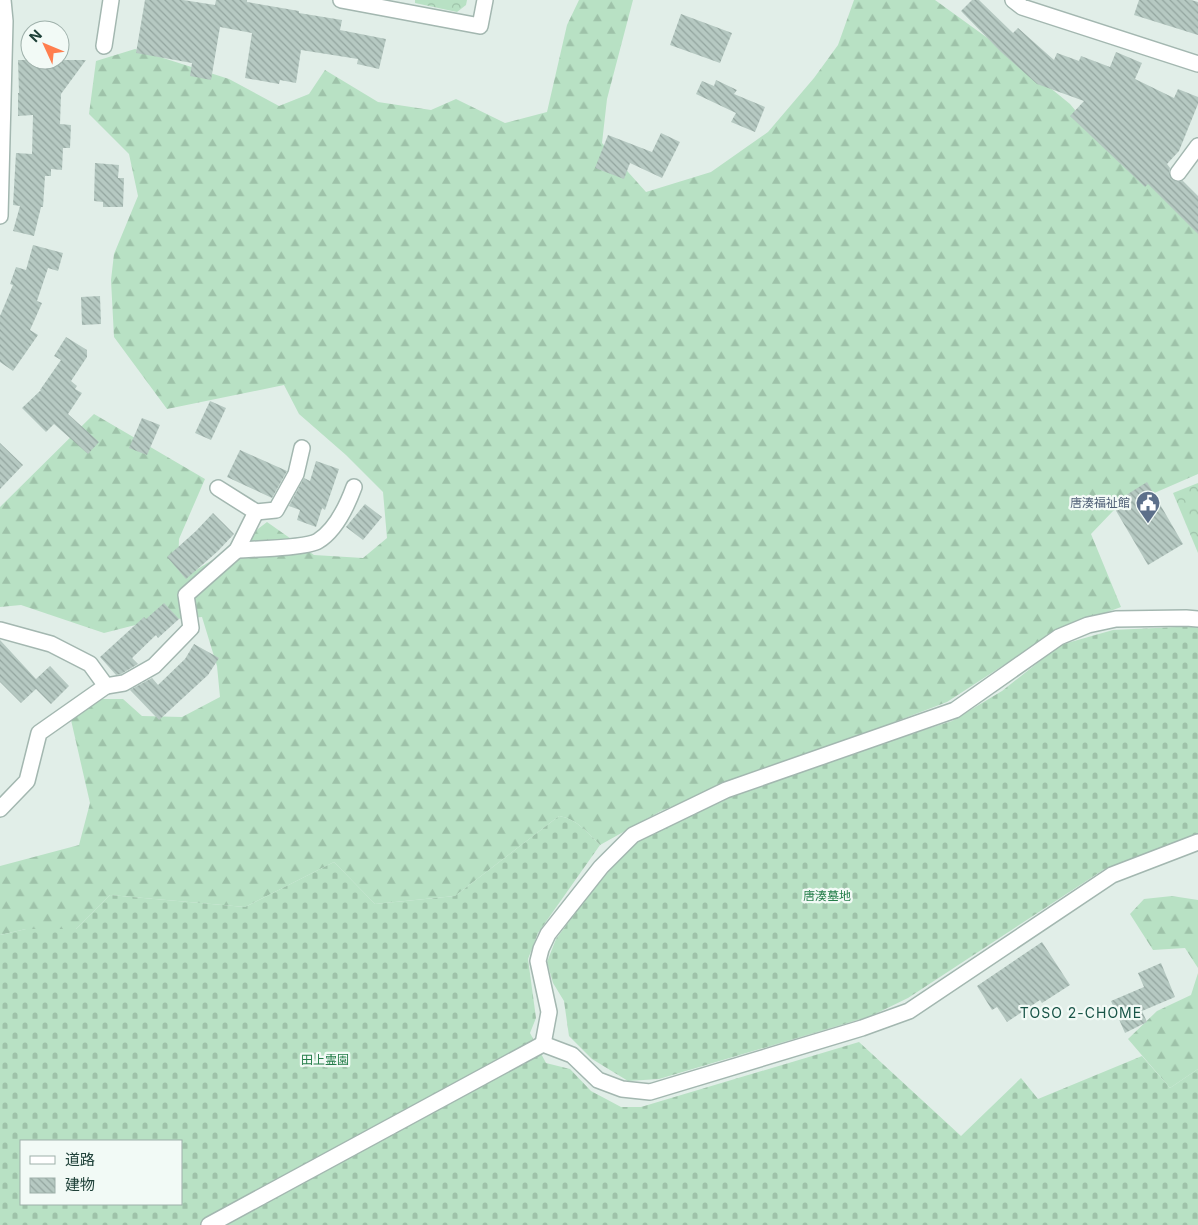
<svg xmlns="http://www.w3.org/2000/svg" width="1198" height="1225" font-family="Inter,'Noto Sans JP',sans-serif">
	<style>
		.forest { fill: url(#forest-firs) }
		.cemetery { fill: url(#cemetery-stones); fill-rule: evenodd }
		.park { fill: url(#park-crowns) }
		.building { fill: url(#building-back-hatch) }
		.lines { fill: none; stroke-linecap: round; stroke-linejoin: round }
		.street-casing { stroke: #a3b7b0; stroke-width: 18 }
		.street { stroke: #fff; stroke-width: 15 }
		.labels { text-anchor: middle; stroke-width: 4.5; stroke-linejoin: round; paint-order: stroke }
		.service-label { font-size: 12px; fill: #4e5e75; stroke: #f2faf6; text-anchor: end }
		.park-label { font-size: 12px; fill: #247d49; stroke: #f2faf6 }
		.neighbourhood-label { font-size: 14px; letter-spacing: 1px; fill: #195548; stroke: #f2faf6 }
	</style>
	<defs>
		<pattern id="forest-firs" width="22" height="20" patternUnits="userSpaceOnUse" patternTransform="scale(1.25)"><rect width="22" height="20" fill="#b8e1c4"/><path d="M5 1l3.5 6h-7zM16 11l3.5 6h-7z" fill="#9ec2a9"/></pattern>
		<pattern id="cemetery-stones" width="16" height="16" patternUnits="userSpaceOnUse" patternTransform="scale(1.25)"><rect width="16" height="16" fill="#b8e1c4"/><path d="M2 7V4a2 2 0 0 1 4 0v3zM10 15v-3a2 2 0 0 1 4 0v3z" fill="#9ec2a9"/></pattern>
		<pattern id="park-crowns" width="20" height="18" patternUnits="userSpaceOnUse" patternTransform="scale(1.25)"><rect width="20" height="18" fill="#b8e1c4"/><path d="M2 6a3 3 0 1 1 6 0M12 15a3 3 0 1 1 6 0" fill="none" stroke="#9ec2a9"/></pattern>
		<pattern id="building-back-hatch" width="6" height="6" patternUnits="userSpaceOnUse" patternTransform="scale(1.25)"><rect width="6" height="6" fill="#b6c9c2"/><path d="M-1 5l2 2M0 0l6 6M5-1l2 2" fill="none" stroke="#93a59f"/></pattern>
	</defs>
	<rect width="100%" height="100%" fill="#e1eee8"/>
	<!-- forest -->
	<g class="forest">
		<path d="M579,0h54l-26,99 -5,44 44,49 65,-20 57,-40 46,-54 24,-33 16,-45h81l65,47 70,57 34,41 94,72v257l-85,37 -22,23 30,73 -65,24 -109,71 -286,109 -61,34c-12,-12 -23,-26 -41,-29l-104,80 -80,8 -41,-42 -89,45 -135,-12 -34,34h-50l-26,6v-69l79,-21 11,-42 -19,-83 21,-21h31l19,17 40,1 38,-20 -3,-31 -15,-49 -51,4 -47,12 -83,-28 -21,2v-100l94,-93 111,65 -26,60 -1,28 18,3 41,-25 30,-23 47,33 49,3 24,-20 -4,-46 -37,-37 -47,-41 -15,-29 -117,24 -53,-72 -3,-57 3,-26 24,-58 -9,-42 -40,-40 7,-53 39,-12 94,30 50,27 30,-12 16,-24 53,32 53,8 25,-11 49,24 42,-11 20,-87z"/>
		<path d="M1172,896l26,4v68l-13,-20 -32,2 -23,-36 14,-15z"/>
		<path d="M1198,973v96l-28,19 -42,-49 29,-28 34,-16z"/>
	</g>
	<!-- cemetery -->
	<g class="cemetery">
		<path d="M1198,626v208l-95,36 -195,128 -37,18 -212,63 -31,2 -36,-22 -23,-23 -5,-35 -11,-18 -6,-21 9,-23 38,-51 43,-48 56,-27 48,-20 127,-45 84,-27 50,-30 58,-46 53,-15z"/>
		<path d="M559,816c18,3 29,17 41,29l-62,88 -10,26 8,59 -6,15 16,30 24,6 21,22 30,16h20l218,-65 102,94 60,-58 17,21 104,-43 28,32 28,-19v156h-1198v-290l26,-6h50l34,-34 135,12 89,-45 41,42 80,-8zM21,1141h160v63h-160z"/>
	</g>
	<!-- park -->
	<g class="park">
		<path d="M415,0h52l-1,5 -9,7 -42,-9z"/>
		<path d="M1198,483v70l-25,-60z"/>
	</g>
	<!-- building -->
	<g class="building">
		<path d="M145,0h38l32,5 1,-5h31v2l52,9v2l43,7 -2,10 46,9 -7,30 -22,-5 1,-5 -57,-9 -5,33 -16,-3 -1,4 -34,-6 7,-45 -32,-6 -9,53 -21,-4 2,-13 -56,-10z"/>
		<path d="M972,0h7l34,33 5,-5 36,32 3,-7 22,8 2,-5 29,11 6,-15 26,11 -7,16 39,19 4,-9 20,8v7l-19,47 -12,13 3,4 -1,4 3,8 5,2 6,-1 15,15v38l-50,-50 -3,3 -75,-71 14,-15 -47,-17 -36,-32 -40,-41z"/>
		<path d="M1139,0h52l7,2v33l-64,-20z"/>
		<path d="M681,14l51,19 -12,30 -50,-18z"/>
		<path d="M18,60h68l-25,34 -1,30 11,1 -1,23h-7l-1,22 -11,-1v7h-6l-2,31h-2l-7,29 -21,-5 7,-25 -7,-1 3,-52 16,1 1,-39 -15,1v-23h1z"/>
		<path d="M716,80l21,10 -3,4 31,13 -10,25 -24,-10 5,-9 -40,-19 6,-13 12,5z"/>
		<path d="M661,133l19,9 -18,36 -32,-15 -6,16 -29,-11 13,-33 44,17z"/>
		<path d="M95,163l24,2 -1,13h6l-1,29h-20v-5l-9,-1z"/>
		<path d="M33,245l30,8 -5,18 -10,-3 -11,33 5,2 -12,27 8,5 -25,36 -13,-9v-46l13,-31 -3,-1 6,-17 10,3z"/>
		<path d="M100,296l1,28 -19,1 -1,-28z"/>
		<path d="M66,337l21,13v7l-16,24 6,5 -2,3 7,4 -14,21 31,28 -11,12 -34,-30 -8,8 -24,-24 19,-18h-1l21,-30 -7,-4z"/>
		<path d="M210,401l16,7 -15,32 -16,-7z"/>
		<path d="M142,418l18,7 -13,30 -18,-7z"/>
		<path d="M0,443l23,22 -23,24z"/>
		<path d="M240,450l47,21 -15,27 -45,-21z"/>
		<path d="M316,461l23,8 -14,41 -3,-2 -6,19 -19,-7 3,-10 -11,-4 15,-28 6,3z"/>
		<path d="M1147,482l36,62 -35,21 -36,-61z"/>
		<path d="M365,504l17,13 -19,23 -17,-13z"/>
		<path d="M213,513l21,21 -16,17 -32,28 -19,-22 29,-26z"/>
		<path d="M164,603l15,16 -21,19 -2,-3 -24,23 6,6 -17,10 -5,1 -16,-18 44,-40 2,2z"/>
		<path d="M0,640l36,39 14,-13 19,20 -18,18 -15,-15 -15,14 -21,-21z"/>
		<path d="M194,644l25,14 -11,17 -49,45 -29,-30 22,-12 6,7 27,-26z"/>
		<path d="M1042,942l28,43 -28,18 -2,-3 -33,22 -10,-15 -5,3 -15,-24z"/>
		<path d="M1161,963l14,34 -33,14 5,11 -22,11 -14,-32 33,-14 -6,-14z"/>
	</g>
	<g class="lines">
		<defs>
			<g id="street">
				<path d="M341,0l139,26 5,-26"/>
				<path d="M1013,0l9,7 176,57"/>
				<path d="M104,46l7,-46"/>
				<path d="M1178,173l20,-27"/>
				<path d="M0,216l5,-195 -2,-21"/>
				<path d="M256,512l20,-2 20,-36 6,-26"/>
				<path d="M237,550c16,-1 70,-2 81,-9 18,-11 29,-35 36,-54"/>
				<path d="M0,630l51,14 39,20 16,22 -67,47 -12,48 -27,28"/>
				<path d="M106,686l18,-3 30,-17 37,-38 -5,-33 51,-45 19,-38 -38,-24"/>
				<path d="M543,1044l6,-32 -11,-51 3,-12 7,-15 53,-67 32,-32 93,-45 229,-80 104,-73 29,-12 28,-6 70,-1 12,1"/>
				<path d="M209,1225l334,-181 29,11 26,25 24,9 28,3 212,-64 47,-17 203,-136 86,-33"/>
			</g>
		</defs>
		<!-- street casing -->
		<use href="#street" class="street-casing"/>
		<!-- street -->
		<use href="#street" class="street"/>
	</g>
	<!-- icons -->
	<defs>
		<symbol id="civic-pin" viewBox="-11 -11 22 30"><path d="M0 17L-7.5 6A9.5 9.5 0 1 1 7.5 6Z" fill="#5c6f8a" stroke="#f2faf6"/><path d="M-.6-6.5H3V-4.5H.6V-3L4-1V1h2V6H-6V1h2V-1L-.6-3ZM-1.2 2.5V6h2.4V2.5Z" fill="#fff"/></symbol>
	</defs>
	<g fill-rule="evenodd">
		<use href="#civic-pin" x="1134" y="489" width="28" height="38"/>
	</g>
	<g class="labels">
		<!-- service labels -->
		<g class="service-label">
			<text x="1130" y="507">唐湊福祉館</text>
		</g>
		<!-- park labels -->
		<g class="park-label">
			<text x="827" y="900">唐湊墓地</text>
			<text x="325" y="1064">田上霊園</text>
		</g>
		<!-- neighbourhood labels -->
		<g class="neighbourhood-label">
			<text x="1081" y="1018">TOSO 2-CHOME</text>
		</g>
	</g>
	<!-- legend -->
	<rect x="20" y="1140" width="162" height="65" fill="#f2faf6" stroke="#9eb0aa"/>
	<rect x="30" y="1156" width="25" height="8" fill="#ffffff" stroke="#9eb0aa"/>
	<text x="65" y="1165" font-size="15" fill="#1f4139">道路</text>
	<rect x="30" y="1178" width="25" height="15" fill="url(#building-back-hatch)" stroke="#9eb0aa"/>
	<text x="65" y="1190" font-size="15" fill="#1f4139">建物</text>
	<!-- north arrow -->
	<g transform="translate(45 45) rotate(314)"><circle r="24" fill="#f2faf6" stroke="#9eb0aa"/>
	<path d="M0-4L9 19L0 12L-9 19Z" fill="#ff7e4e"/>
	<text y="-8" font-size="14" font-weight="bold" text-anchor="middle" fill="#1f4139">N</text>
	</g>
</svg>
